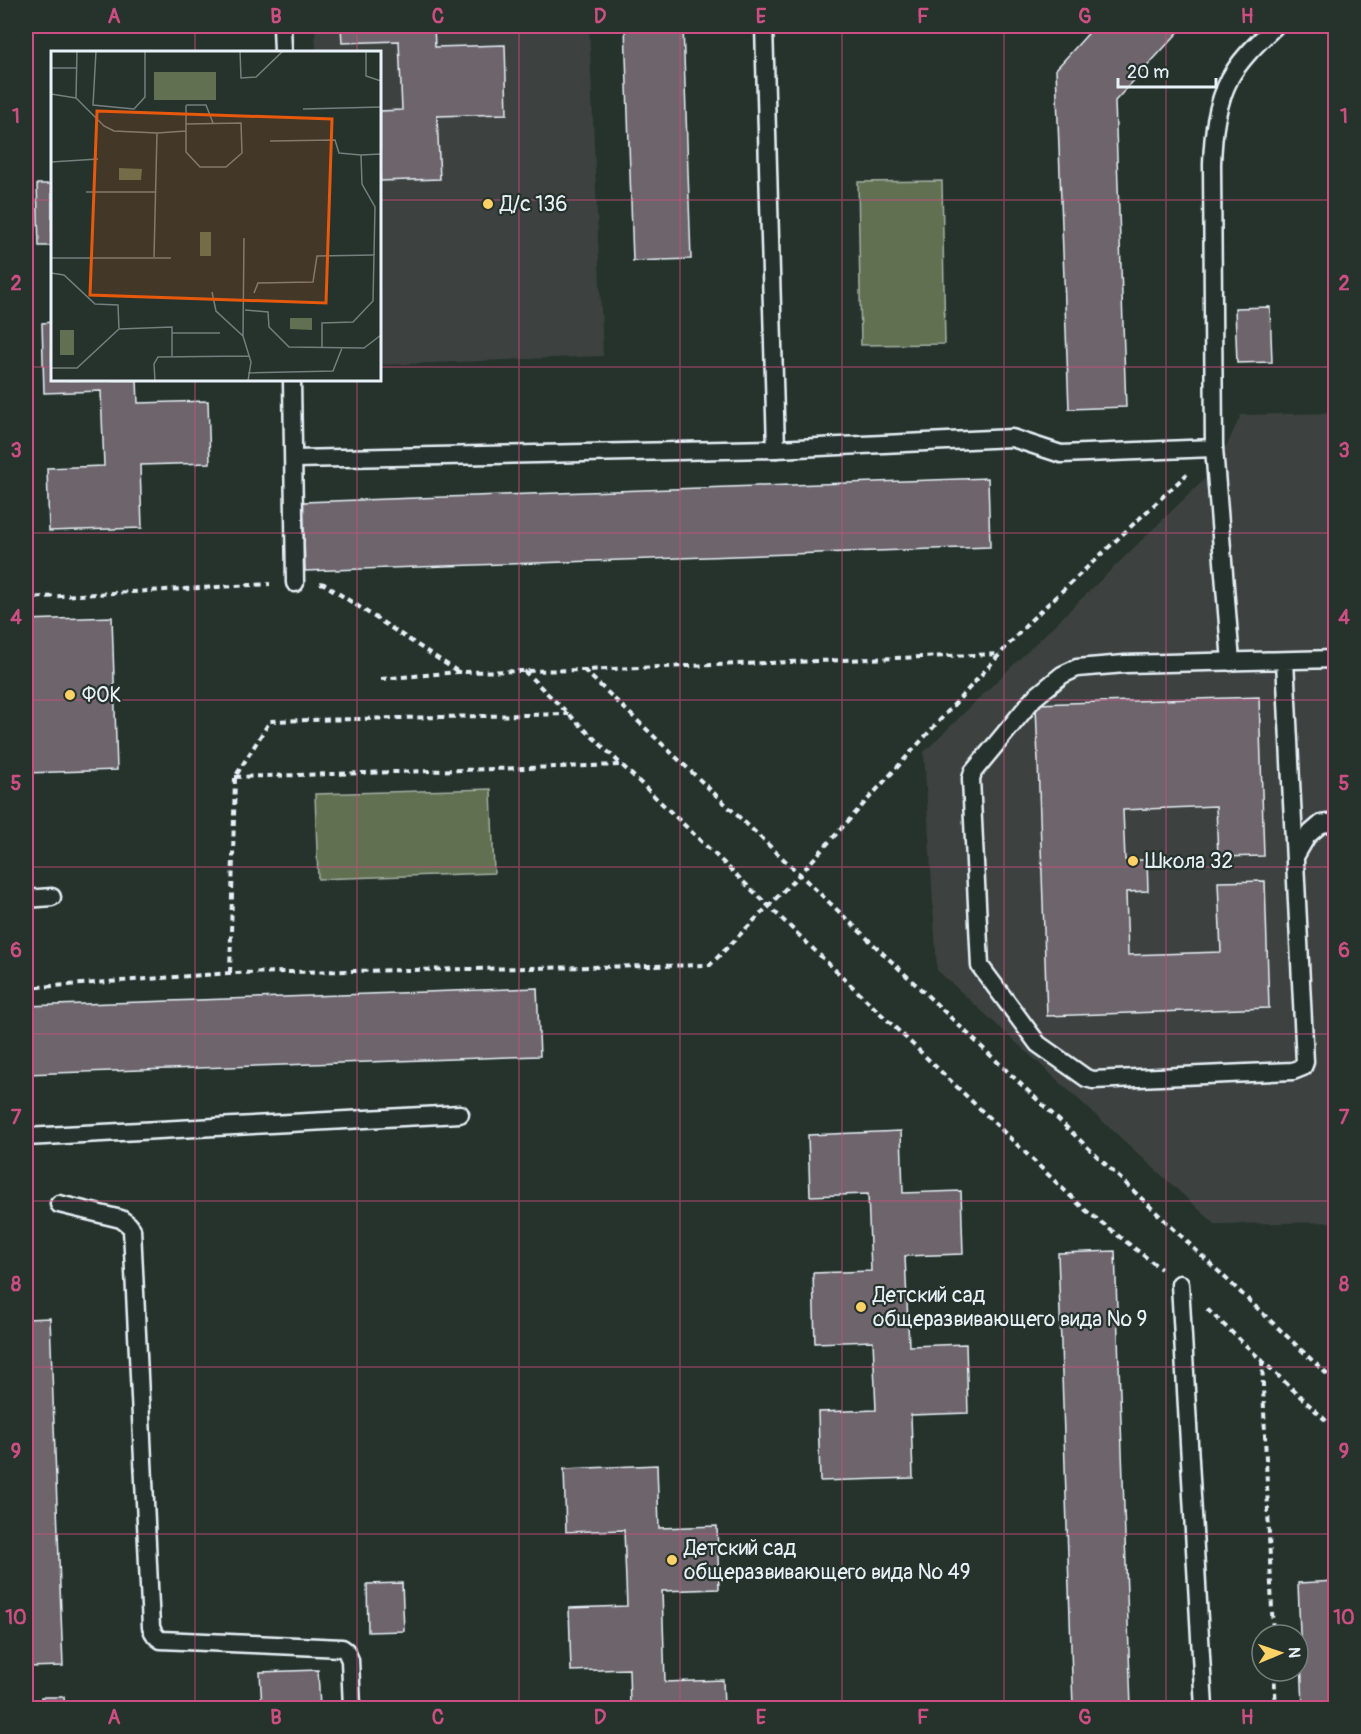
<svg xmlns="http://www.w3.org/2000/svg" width="1361" height="1734" font-family="Pangolin,sans-serif">
	<style>
		.built { fill: #3c4240 }
		.green { fill: #607051; stroke: #a4b0a4; stroke-width: 1.5 }
		.building { fill: #6e656c; stroke: #e8f1f8; stroke-width: 1.5 }
		.lines { fill: none; stroke-linecap: round; stroke-linejoin: round }
		.lane-casing { stroke: #e8f1f8; stroke-width: 21 }
		.path { stroke: #e8f1f8; stroke-width: 4; stroke-dasharray: 6 4.5; stroke-linecap: butt }
		.lane { stroke: #26332d; stroke-width: 16 }
		.grid { fill: none; stroke: #cc4e82; stroke-width: 1.5; stroke-opacity: 0.55 }
		.poi-dot { fill: #ffd166; stroke: #26332d; stroke-width: 2 }
		.labels { text-anchor: middle; stroke-width: 4.5; stroke-linejoin: round; paint-order: stroke }
		.poi-label { font-size: 21px; fill: #e8f1f8; stroke: #26332d; text-anchor: start }
		.inset-road { fill: none; stroke: #747f7e; stroke-width: 1.5 }
		.view { fill: #e8590c; fill-opacity: 0.15; stroke: #e8590c; stroke-width: 3 }
		.inset-edge { fill: none; stroke: #e8f1f8; stroke-width: 3 }
		.neatline { fill: none; stroke: #cc4e82; stroke-width: 2 }
		.grid-label { font-size: 20px; text-anchor: middle; font-weight: bold; fill: #cc4e82 }
	</style>
	<rect width="100%" height="100%" fill="#26332d"/>
	<filter id="ink" filterUnits="userSpaceOnUse"><feTurbulence type="fractalNoise" baseFrequency=".0167" numOctaves="2"/><feDisplacementMap in="SourceGraphic" scale="12" xChannelSelector="R" yChannelSelector="G"/><feConvolveMatrix kernelMatrix="1 2 1 2 8 2 1 2 1" color-interpolation-filters="sRGB"/></filter>
	<g filter="url(#ink)">
		<!-- built -->
		<g class="built">
			<path d="M315,26h274l14,330 -223,9v-313h-64z"/>
			<path d="M1335,413v809l-120,2 -278,-254 -13,-218 292,-284 25,-53z"/>
		</g>
		<!-- green -->
		<g class="green">
			<path d="M942,181l3,163 -84,1 -3,-163z"/>
			<path d="M491,789l3,84 -176,6 -3,-85z"/>
		</g>
		<!-- building -->
		<g class="building">
			<path d="M341,26h93l1,21 70,-2 2,69 -70,2 3,63 -60,2v-70l22,-1 -3,-69 -57,2z"/>
			<path d="M625,26h58l8,233 -58,2z"/>
			<path d="M1095,26h89l-69,75 11,306 -57,2 -13,-340z"/>
			<path d="M37,184h15v62h-13z"/>
			<path d="M1270,307l2,55 -35,1 -2,-55z"/>
			<path d="M52,322v58h85l1,23 70,-2 2,62 -70,2 2,63 -93,3 -2,-63 57,-2 -3,-75 -57,2 -2,-70z"/>
			<path d="M988,478l2,69 -685,24 -2,-69z"/>
			<path d="M112,617l5,153 -91,3v-153z"/>
			<path d="M1259,697l5,159 -46,1 -2,-51 -93,4 2,50h22l1,31 -22,1 2,63 93,-3 -3,-70 47,-1 4,127 -222,8 -11,-312z"/>
			<path d="M537,988l3,68 -514,18v-68z"/>
			<path d="M901,1131l2,62 58,-2 2,63 -58,2 4,90 57,-2 2,69 -57,2 2,63 -93,3 -2,-69 58,-2 -3,-69 -58,2 -2,-70 58,-2 -3,-77 -58,2 -2,-61z"/>
			<path d="M1115,1251l16,457h-58l-15,-455z"/>
			<path d="M50,1318l13,348 -37,1v-348z"/>
			<path d="M657,1465l2,63 58,-2 2,63 -57,2 3,91 58,-2 1,28h-94l-1,-39 -58,2 -2,-63 58,-2 -3,-76 -58,2 -2,-63z"/>
			<path d="M1336,1581v127h-33l-5,-125z"/>
			<path d="M402,1583l2,48 -36,1 -1,-48z"/>
			<path d="M318,1670l2,38h-58l-2,-36z"/>
			<path d="M41,1697h23l1,11h-23z"/>
		</g>
		<g class="lines">
			<defs>
				<g id="lane">
					<path d="M282,26l1,26"/>
					<path d="M764,26l12,423"/>
					<path d="M292,380l3,203"/>
					<path d="M1214,448l17,214"/>
					<path d="M294,459l482,-10 236,-11 49,16 153,-6 -2,-284c1,-29 4,-59 18,-86 11,-20 29,-36 45,-52"/>
					<path d="M1285,661l20,401 -2,5 -10,4 -200,9 -7,-2 -48,-34 -58,-78 -9,-187 2,-7 61,-74 28,-23 15,-7 48,-4 211,-5"/>
					<path d="M1296,855l11,-19 14,-12 15,-2"/>
					<path d="M26,899l26,-2"/>
					<path d="M26,1137l434,-23"/>
					<path d="M59,1204l62,15 8,6 3,4 19,398c2,6 4,10 10,13l181,8 4,3 4,9 2,48"/>
					<path d="M1180,1284l24,424"/>
				</g>
			</defs>
			<!-- lane casing -->
			<use href="#lane" class="lane-casing"/>
			<!-- path -->
			<g class="path">
				<path d="M320,583l4,1 133,87"/>
				<path d="M26,598l244,-14"/>
				<path d="M584,670l748,709 1,49"/>
				<path d="M524,671l560,538 77,60"/>
				<path d="M381,679l77,-7 126,-2 416,-16"/>
				<path d="M235,777l387,-12"/>
				<path d="M230,973l5,-196 35,-56 299,-7"/>
				<path d="M26,988l204,-15 480,-8 90,-91 231,-254 156,-146"/>
				<path d="M1207,1309l129,121"/>
				<path d="M1262,1360l11,275"/>
				<path d="M1274,1671l2,37"/>
			</g>
			<!-- lane -->
			<use href="#lane" class="lane"/>
		</g>
	</g>
	<!-- grid -->
	<path class="grid" d="M195,26v26M357,26v26M519,26v1682M680,26v1682M842,26v1682M1004,26v1682M1166,26v1682M26,200h26M380,200h956M26,367h26M380,367h956M195,380v1328M357,380v1328M26,533h1310M26,700h1310M26,867h1310M26,1034h1310M26,1201h1310M26,1367h1310M26,1534h1310"/>
	<!-- markers -->
	<g class="poi-dot">
		<circle cx="488" cy="204" r="6"/>
		<circle cx="70" cy="695" r="6"/>
		<circle cx="1133" cy="861" r="6"/>
		<circle cx="861" cy="1307" r="6"/>
		<circle cx="672" cy="1560" r="6"/>
	</g>
	<g class="labels">
		<!-- poi labels -->
		<g class="poi-label">
			<text x="500" y="211">Д/с 136</text>
			<text x="82" y="702">ФОК</text>
			<text x="1145" y="868">Школа 32</text>
			<text x="873" y="1302">Детский сад<tspan x="873" dy="24">общеразвивающего вида № 9</tspan></text>
			<text x="684" y="1555">Детский сад<tspan x="684" dy="24">общеразвивающего вида № 49</tspan></text>
		</g>
	</g>
	<!-- overview -->
	<g transform="translate(51 51)">
		<rect width="330" height="330" fill="#26332d"/>
		<path d="M103,21h62v28h-62zM68,117l23,1 -1,11h-22zM149,181h11v24h-11zM239,267h22v12l-22,-1zM9,279h14v25h-14z" fill="#607051"/>
		<path class="inset-road" d="M26,0l-1,47 28,28 10,5 43,2 -3,124M45,0l-3,54 41,4 11,-12v-46M189,0l1,27 15,-1 27,-26M315,0v25l15,5M0,17h25M0,43l25,4M252,58l78,-2M135,73l55,-1 1,30 -16,14h-26l-14,-15v-46l1,-1h19l7,18M106,82l29,-2M219,90l65,-1 4,13 22,2M0,111l47,-3M35,141h69M193,187l-1,98 8,26 -3,19M0,207h120M0,222l13,2 31,29 23,1 1,24M161,241l4,19 27,25M203,242l4,-10 55,-1 4,-26 58,-1M194,259l23,2 1,15 20,20 75,1 17,-13M271,297v-25l31,-1 20,-21 2,-94 -13,-23 -1,-29 20,-1M121,305v-23h48M0,317h26l42,-39 53,-2v6M197,322l85,-2 9,-23M104,330l-1,-17 4,-7 91,-1"/>
		<path class="view" d="M46,60l235,8 -6,184 -236,-8z"/>
		<rect width="330" height="330" class="inset-edge"/>
	</g>
	<!-- margin -->
	<rect width="1361" height="1734" fill="none" stroke="#26332d" stroke-width="66"/>
	<!-- north arrow -->
	<g transform="translate(1280 1653) rotate(88)"><circle r="28" fill="#26332d" stroke="#747f7e" stroke-width="1.5"/>
	<path d="M0-4.5L10 22L0 15L-10 22Z" fill="#ffd166"/>
	<text y="-9" font-size="16" font-weight="bold" text-anchor="middle" fill="#e8f1f8">N</text>
	</g>
	<!-- scale -->
	<path d="M1118 78v9h98v-9" fill="none" stroke="#e8f1f8" stroke-width="3"/>
	<text x="1127" y="78" font-size="18" fill="#e8f1f8" stroke="#26332d" stroke-width="4.5" paint-order="stroke">20 m</text>
	<rect x="33" y="33" width="1295" height="1668" class="neatline"/>
	<g class="grid-label">
		<text x="114" y="23">A</text>
		<text x="276" y="23">B</text>
		<text x="438" y="23">C</text>
		<text x="600" y="23">D</text>
		<text x="761" y="23">E</text>
		<text x="923" y="23">F</text>
		<text x="1085" y="23">G</text>
		<text x="1247" y="23">H</text>
		<text x="16" y="123">1</text>
		<text x="1344" y="123">1</text>
		<text x="16" y="290">2</text>
		<text x="1344" y="290">2</text>
		<text x="16" y="457">3</text>
		<text x="1344" y="457">3</text>
		<text x="16" y="624">4</text>
		<text x="1344" y="624">4</text>
		<text x="16" y="790">5</text>
		<text x="1344" y="790">5</text>
		<text x="16" y="957">6</text>
		<text x="1344" y="957">6</text>
		<text x="16" y="1124">7</text>
		<text x="1344" y="1124">7</text>
		<text x="16" y="1291">8</text>
		<text x="1344" y="1291">8</text>
		<text x="16" y="1458">9</text>
		<text x="1344" y="1458">9</text>
		<text x="16" y="1624">10</text>
		<text x="1344" y="1624">10</text>
		<text x="114" y="1724">A</text>
		<text x="276" y="1724">B</text>
		<text x="438" y="1724">C</text>
		<text x="600" y="1724">D</text>
		<text x="761" y="1724">E</text>
		<text x="923" y="1724">F</text>
		<text x="1085" y="1724">G</text>
		<text x="1247" y="1724">H</text>
	</g>
</svg>
